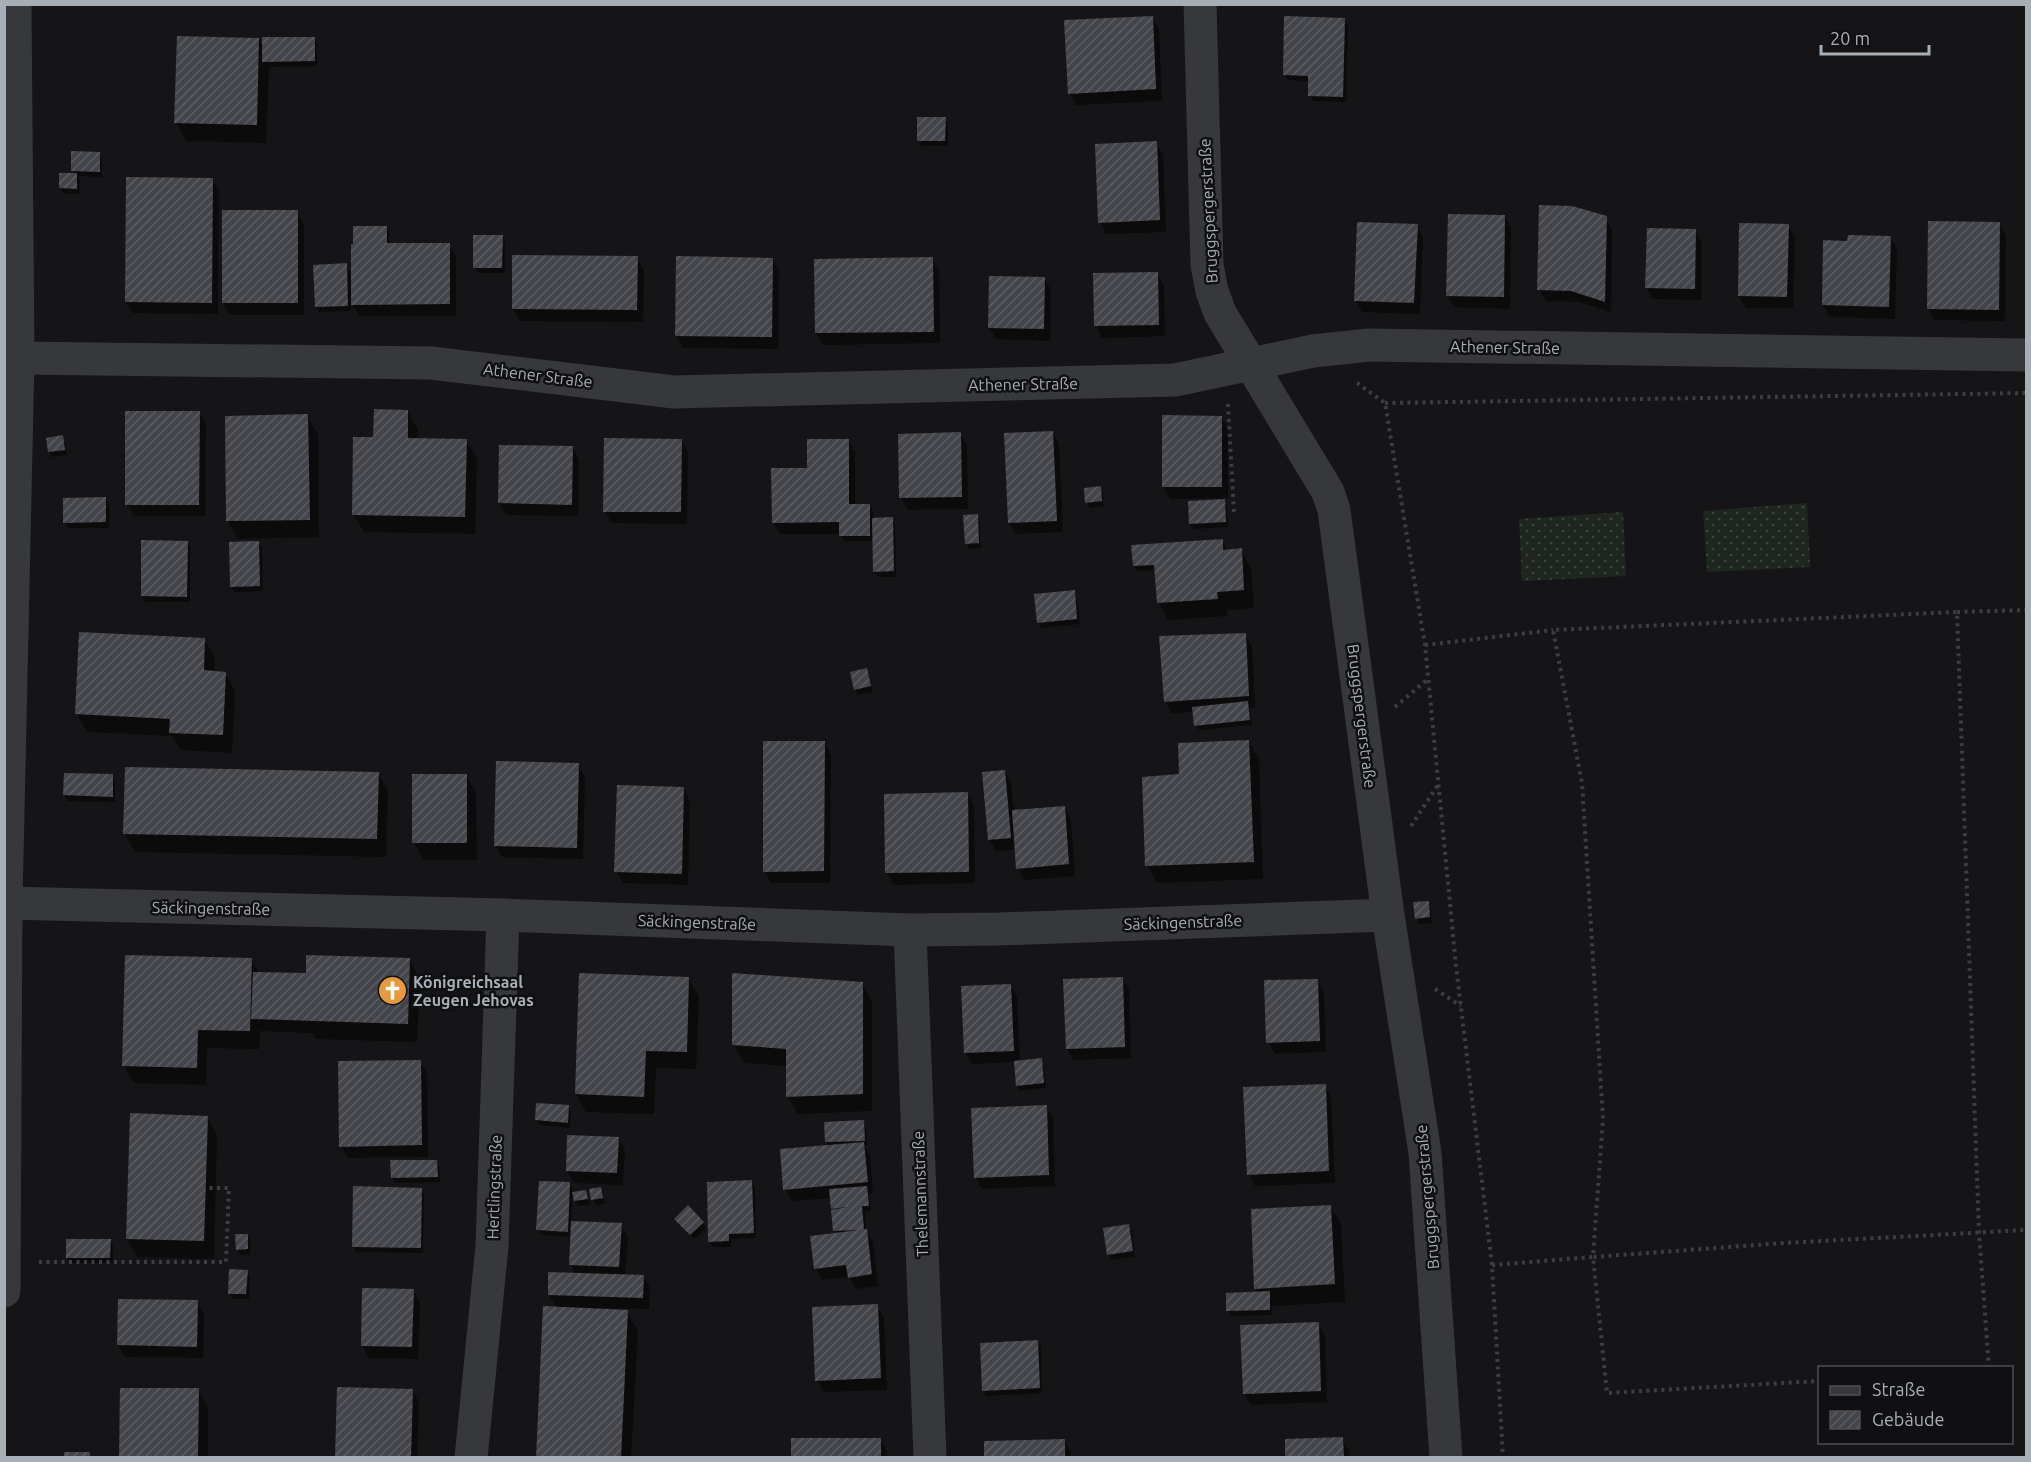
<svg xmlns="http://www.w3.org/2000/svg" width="2031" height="1462" font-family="Ubuntu,sans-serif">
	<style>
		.grass { fill: url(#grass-dots) }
		.shadow { fill: #0007 }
		.building { fill: url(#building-hatch) }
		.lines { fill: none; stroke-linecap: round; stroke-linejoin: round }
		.path { stroke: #3c3f42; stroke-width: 4; stroke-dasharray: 3 4.5; stroke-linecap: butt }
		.minor { stroke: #36383b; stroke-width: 33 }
		.labels { text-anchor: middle; stroke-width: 5; stroke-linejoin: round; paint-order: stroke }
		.street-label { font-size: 16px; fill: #a8aeb6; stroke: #101012 }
		.poi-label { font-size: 16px; font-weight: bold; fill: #a8aeb6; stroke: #101012; text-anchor: start }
	</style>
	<defs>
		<pattern id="grass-dots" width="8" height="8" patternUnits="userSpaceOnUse" patternTransform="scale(1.5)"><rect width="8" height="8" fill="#1f2620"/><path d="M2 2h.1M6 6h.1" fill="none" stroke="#3d433e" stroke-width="1.8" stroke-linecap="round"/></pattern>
		<pattern id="building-hatch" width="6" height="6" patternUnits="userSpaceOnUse" patternTransform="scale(1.5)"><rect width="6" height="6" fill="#44454a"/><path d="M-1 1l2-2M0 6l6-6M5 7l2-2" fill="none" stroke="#5c5d62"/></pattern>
	</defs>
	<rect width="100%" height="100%" fill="#151517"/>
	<!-- grass -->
	<g class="grass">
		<path d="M1807,503l3,64 -103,5 -4,-61z"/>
		<path d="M1623,512l3,64 -104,5 -3,-62z"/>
	</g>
	<!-- shadow -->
	<g class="shadow">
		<path d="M1152,17l7,12 3,72 -86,4 -6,-12z"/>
		<path d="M1344,19l4,6 -2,77 -33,-1 -3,-5v-15l-22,-1 -4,-6z"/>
		<path d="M314,38l3,6v22l-48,1 -3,76 -80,-2 -10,-18 83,-84 5,9z"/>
		<path d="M945,119l3,5v22h-27l-3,-6z"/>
		<path d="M1156,143l7,12 3,77 -60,2 -6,-12z"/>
		<path d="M99,154l3,5v18l-25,-1 3,4 -1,14 -16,-1 -3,-5 15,-13 -2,-4z"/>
		<path d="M212,179l7,12 -1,123 -85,-1 -7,-11z"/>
		<path d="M297,212l7,12v91h-74l-7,-12z"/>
		<path d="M1505,216l6,12 -1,81 -56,-2 -6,-11z"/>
		<path d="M1606,218l6,12 -1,82 -32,-10 -33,-1 -7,-12z"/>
		<path d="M1999,224l7,12 -1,85 -70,-1 -7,-12z"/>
		<path d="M1417,225l6,12 -3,77 -58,-2 -6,-11z"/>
		<path d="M1788,226l7,11 -2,71h-47l-7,-12z"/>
		<path d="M386,227l3,6v12h60l7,12v59h-97l-9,-15 1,10 -32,1 -3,-5 30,-42 6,10z"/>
		<path d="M1695,231l7,12 -1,57 -48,-1 -7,-12z"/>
		<path d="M502,236l3,6v31h-27l-3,-5z"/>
		<path d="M1890,237l7,12 -2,70 -65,-2 -7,-12 2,-63h24z"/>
		<path d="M514,257l123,1 7,12 -1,52 -123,-1 -7,-12z"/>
		<path d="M772,259l7,12 -1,78 -95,-1 -7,-12z"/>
		<path d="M932,259l7,12 1,72 -117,2 -7,-12z"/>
		<path d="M1157,274l7,11 1,51 -63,2 -6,-12z"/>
		<path d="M1044,278l7,12 -1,51 -54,-2 -7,-12z"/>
		<path d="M407,411l11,18 -1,10 49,2 11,17 -2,76 -111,-2 -11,-18 22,-75z"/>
		<path d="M199,413l7,11 -1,92h-71l-7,-12z"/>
		<path d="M307,416l11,18 1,103 -81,2 -10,-18z"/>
		<path d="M1221,417l7,12v69h-5l4,8 1,21 -35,2 -3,-6 27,-22 -1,-3 -46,1 -7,-12z"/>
		<path d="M1053,432l6,12 4,88 -47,2 -7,-11z"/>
		<path d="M960,434l7,12 1,63 -60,1 -7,-12z"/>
		<path d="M62,437l3,5 2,13 -15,2 -3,-6z"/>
		<path d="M681,440l7,12 -1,72 -75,-1 -7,-11z"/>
		<path d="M848,440l7,12v54l15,-1 3,6v9l19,-1 3,5 1,53h-18l-4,-5v-31h-30l-3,-7h-61l-7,-12 36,-52z"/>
		<path d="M500,446l73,2 6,12 -1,56 -72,-1 -7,-12z"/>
		<path d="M1100,488l3,5 1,13 -14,2 -3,-6z"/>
		<path d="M106,498l3,6v24h-41l-3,-5z"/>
		<path d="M977,516l3,5 1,27 -12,1 -3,-6z"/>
		<path d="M1222,541l6,10 13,-1 10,18 3,40 -27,2v6l-59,4 -10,-18 -2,-32 -19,1 -3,-5z"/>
		<path d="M143,542h44l3,6v54h-45l-3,-6z"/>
		<path d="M258,543l4,5 1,43 -29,1 -3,-6z"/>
		<path d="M1074,591l3,6 3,27 -39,4 -3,-6z"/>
		<path d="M1245,635l7,11 3,62h-5l2,17 -53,5 -3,-5 -2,-13 -22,1 -7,-12z"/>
		<path d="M204,640l11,18 -1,15h11l10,18 -3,62 -51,-3 -9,-14 -85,-4 -10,-18z"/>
		<path d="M866,670l7,22 -15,3 -3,-6z"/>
		<path d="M1248,741l11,18 4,120 -106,4 -10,-18 34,-89z"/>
		<path d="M824,742l7,12 -1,129h-59l-6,-12z"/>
		<path d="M578,765l7,12 -2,82 -81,-2 -7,-12z"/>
		<path d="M1005,771l6,12 3,29 50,-5 7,12 4,57 -51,4 -6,-12 -2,-19 -20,2 -7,-12z"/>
		<path d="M378,773l10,18 -2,66 -251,-5 -10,-18z"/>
		<path d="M112,775l3,5v22l-47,-1 -3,-6z"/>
		<path d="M466,775l10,18 1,67h-53l-10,-17z"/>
		<path d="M684,789l6,12 -2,84 -65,-2 -7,-12z"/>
		<path d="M967,794l7,12 1,77 -81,2 -7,-12z"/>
		<path d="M1428,902l3,6 1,15 -13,1 -3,-6z"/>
		<path d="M251,959l8,14 46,1 104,-14 11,18 -3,64 -101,-3 -4,-6 -52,-2 -1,18 -52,-1 -1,37 -72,-2 -10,-17z"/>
		<path d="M688,978l11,18 -3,73 -40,-1 -2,46 -68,-2 -10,-18z"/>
		<path d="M1122,978l7,12 2,68 -57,2 -7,-11z"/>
		<path d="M1317,980l7,12 2,60 -51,2 -7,-12z"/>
		<path d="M862,984l10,17v110l-74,3 -10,-17v-31l-44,-3 -10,-18z"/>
		<path d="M1011,985l6,12 3,65 21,-2 3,5 2,23 -26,3 -3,-6 -2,-23 -43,2 -7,-12z"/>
		<path d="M420,1061l7,12 1,84 -80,1 -7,-12z"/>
		<path d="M1325,1086l6,12 4,85 -80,3 -7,-12z"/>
		<path d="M568,1106l3,6 -1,16 -30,-3 -4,-5z"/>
		<path d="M1046,1106l7,12 2,68 -73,3 -7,-12z"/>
		<path d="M207,1117l10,18 -3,124 -76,-2 -11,-18z"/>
		<path d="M863,1121l3,6 1,19h-3l6,9 3,39h-4l2,17h-6l1,20 7,11 5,44 -22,3 -7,-12 -27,3 -6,-12 20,-34 -5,-36 -39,3 -7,-12 44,-43 -3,-5z"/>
		<path d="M618,1138l7,12 -2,35 -49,-2 -7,-12z"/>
		<path d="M436,1161l3,6 1,15 -45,1 -3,-6z"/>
		<path d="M752,1182l3,5 1,51 -25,1v8h-18l-3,-5 -1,-59z"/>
		<path d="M569,1184l4,5 -2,34 50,2 7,12 -3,39h18l7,12 -1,21 -50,-1v3l28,1 11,18 -7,128h-93l19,-150 -8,-13 27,-21 -6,-10 1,-27 -30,-2 -3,-6z"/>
		<path d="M600,1188l5,15 -9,2 -3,-5z"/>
		<path d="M421,1189l3,6 -1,58 -67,-1 -3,-6z"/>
		<path d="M585,1192l5,13 -12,1 -3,-5z"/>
		<path d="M1330,1206l11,18 4,78 -73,4v9l-41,1 -3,-5 31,-18 -3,-4z"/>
		<path d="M703,1223l3,5 -12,11 -15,-15z"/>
		<path d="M1129,1226l3,5 3,25 -23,4 -4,-6z"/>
		<path d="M248,1236l3,5 -1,14h-10l-3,-6z"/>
		<path d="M110,1241l3,5v17h-42l-4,-5z"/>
		<path d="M247,1271l3,5 -1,23h-17l-3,-6z"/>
		<path d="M413,1290l7,12 -2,57 -49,-1 -7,-12z"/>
		<path d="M197,1302l7,12 -1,44 -78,-1 -7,-12z"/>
		<path d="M877,1306l7,12 3,72 -63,2 -7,-12z"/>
		<path d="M1318,1324l7,12 2,66 -76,3 -7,-12z"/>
		<path d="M1037,1342l4,5 1,46 -56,3 -3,-6z"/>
		<path d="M198,1390l10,18v50h-87z"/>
		<path d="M412,1390l7,12 -2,56h-81z"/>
		<path d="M880,1439l7,12v7h-95z"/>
		<path d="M1342,1439l7,12v7h-62z"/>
		<path d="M1064,1440l7,12v6h-85z"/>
	</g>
	<!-- building -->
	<g class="building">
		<path d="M1153,16l3,73 -88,5 -4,-74z"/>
		<path d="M1284,16l61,2 -2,79 -35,-1v-20l-25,-1z"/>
		<path d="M177,36l82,2 -2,87 -83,-2z"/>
		<path d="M262,37h53v24l-53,1z"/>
		<path d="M917,117h29l-1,24h-28z"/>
		<path d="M1157,141l3,79 -62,3 -3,-79z"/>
		<path d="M71,151l29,1v20l-29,-1z"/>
		<path d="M59,173h18v16l-18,-1z"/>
		<path d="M126,177l87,1 -1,125 -87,-1z"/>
		<path d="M1539,205l33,1 35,10 -2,86 -34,-11 -34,-1z"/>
		<rect x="222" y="210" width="76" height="93"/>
		<path d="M1448,214l57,1 -1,82 -58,-1z"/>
		<path d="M1928,221l72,1 -1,88 -72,-1z"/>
		<path d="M1357,222l61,2 -4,79 -60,-2z"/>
		<path d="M1739,223l50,1 -2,73 -49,-1z"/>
		<path d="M353,226h34v17h63v61l-99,1v-61h2z"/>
		<path d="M1647,228l49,1 -1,60 -50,-1z"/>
		<path d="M473,235h30l-1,33h-29z"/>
		<path d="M1848,235l43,1 -2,71 -67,-2 1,-65 24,1z"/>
		<path d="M512,255l126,1 -1,54 -125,-1z"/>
		<path d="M676,256l97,2 -1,79 -97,-1z"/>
		<path d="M933,257l1,75 -119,1 -1,-74z"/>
		<path d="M347,263l1,43 -33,1 -2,-42z"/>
		<path d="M1158,272l1,53 -65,1 -1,-53z"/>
		<path d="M989,276l56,1 -1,52 -56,-1z"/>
		<path d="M374,409l34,1v28l59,1 -2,78 -113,-2 1,-78h20z"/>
		<path d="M125,411h75l-1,94h-74z"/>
		<path d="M308,414l2,106 -84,1 -1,-105z"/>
		<path d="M1162,415l60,1v71h-60z"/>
		<path d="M1053,431l4,90 -49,2 -4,-90z"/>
		<path d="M961,432l1,65 -63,1 -1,-64z"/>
		<path d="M63,435l2,15 -17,2 -2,-14z"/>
		<path d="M604,438l78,1 -1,73h-78z"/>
		<path d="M807,439h42v65h21v32h-31v-14l-67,1 -1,-55h36z"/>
		<path d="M499,445l74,1 -1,59 -74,-2z"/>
		<path d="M1101,486l1,15 -17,2 -1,-15z"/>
		<path d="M106,497v25l-43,1v-25z"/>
		<path d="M1225,499l1,23 -37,2 -1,-23z"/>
		<path d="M978,514l1,29 -14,1 -2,-29z"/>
		<path d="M893,517l1,54 -21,1 -1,-54z"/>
		<path d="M1223,539v11l19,-2 2,42 -27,2 1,7 -61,4 -3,-38 -21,1 -2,-21z"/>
		<path d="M141,540l47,1 -1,56 -46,-1z"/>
		<path d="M259,541l1,45 -30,1 -1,-45z"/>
		<path d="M1075,590l2,29 -40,4 -3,-29z"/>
		<path d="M79,632l126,6 -1,32 22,2 -3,63 -54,-2 1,-14 -95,-5z"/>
		<path d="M1246,633l3,63 -85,6 -5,-66z"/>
		<path d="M867,668l4,18 -17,4 -4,-18z"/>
		<path d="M1248,701l2,19 -56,6 -2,-19z"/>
		<path d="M1249,740l5,122 -109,4 -3,-89 37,-3 -1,-31z"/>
		<path d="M763,741h62l-1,130 -61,1z"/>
		<path d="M496,761l83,2 -2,85 -83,-2z"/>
		<path d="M125,767l254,5 -2,67 -254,-5z"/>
		<path d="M1005,770l6,68 -23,2 -6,-68z"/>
		<path d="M64,773l49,1v23l-50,-2z"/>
		<rect x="412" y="774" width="55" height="69"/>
		<path d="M617,785l67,2 -2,87 -68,-2z"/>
		<path d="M968,792l1,80 -84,1 -1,-79z"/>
		<path d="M1065,806l4,58 -53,5 -4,-59z"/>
		<path d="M1429,901l1,16 -15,2 -2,-17z"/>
		<path d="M125,955l127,3 -2,73 -52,-1 -1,38 -75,-2z"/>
		<path d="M306,955l104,3 -2,66 -157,-5 2,-47 53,1z"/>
		<path d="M579,973l110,4 -2,75 -41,-1 -2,46 -69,-3z"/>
		<path d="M732,973l131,9v112l-77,3v-48l-54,-4z"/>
		<path d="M1123,977l2,70 -59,2 -3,-70z"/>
		<path d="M1318,979l2,62 -54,2 -2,-63z"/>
		<path d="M1011,984l3,67 -50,2 -3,-67z"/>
		<path d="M1042,1058l2,25 -28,3 -2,-25z"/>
		<path d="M421,1060l1,85 -83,2 -1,-86z"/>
		<path d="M1326,1084l3,87 -82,4 -4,-88z"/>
		<path d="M536,1103l33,2 -1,18 -33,-3z"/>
		<path d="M1047,1105l2,70 -75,3 -3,-70z"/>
		<path d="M130,1113l78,3 -4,125 -78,-2z"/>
		<path d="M864,1120l1,21 -40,1 -1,-20z"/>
		<path d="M567,1135l52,2 -2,36 -51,-2z"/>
		<path d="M864,1142l4,40 -85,8 -3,-41z"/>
		<path d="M390,1160h47l1,17 -47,1z"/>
		<path d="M752,1180l2,53 -25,1v7l-21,1 -1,-60z"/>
		<path d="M539,1181l31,1 -2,50 -32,-2z"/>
		<path d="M353,1186l69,2 -1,60 -69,-1z"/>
		<path d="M867,1186l2,20h-7l2,23h3l5,45 -24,4 -2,-13 -32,4 -4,-33 49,-6 -26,1 -2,-21 16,-3 -16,2 -2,-20z"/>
		<path d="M601,1187l2,11 -12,2 -2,-11z"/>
		<path d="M586,1190l2,9 -14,2 -2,-9z"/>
		<path d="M688,1205l16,17 -14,13 -16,-16z"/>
		<path d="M1331,1205l4,79 -81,5 -3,-80z"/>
		<path d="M571,1221l51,2 -3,44 -50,-2z"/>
		<path d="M1129,1224l4,27 -26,4 -4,-27z"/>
		<path d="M235,1234h13v15l-12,1z"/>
		<path d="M66,1239h45l-1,19h-44z"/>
		<path d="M229,1269l19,1 -2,24h-18z"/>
		<path d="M548,1272l96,3 -1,23 -95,-3z"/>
		<path d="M362,1288l52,1 -2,58 -51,-1z"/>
		<path d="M1270,1291v19l-44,1v-18z"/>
		<path d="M118,1299l80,1 -1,47 -80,-2z"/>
		<path d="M878,1304l3,74 -66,3 -3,-74z"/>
		<path d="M543,1306l85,4 -7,148h-85z"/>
		<path d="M1319,1322l2,69 -78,3 -3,-69z"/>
		<path d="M1038,1340l2,48 -58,3 -2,-48z"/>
		<path d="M337,1387l76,2 -2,69h-76z"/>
		<path d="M120,1388h79l-1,70h-79z"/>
		<path d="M1343,1437l1,21h-59v-19z"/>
		<rect x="791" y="1438" width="90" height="20"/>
		<path d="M1065,1439v19h-81v-17z"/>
		<rect x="64" y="1452" width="26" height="6"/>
	</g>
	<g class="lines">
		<!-- path -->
		<g class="path">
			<path d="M1859,4h52"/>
			<path d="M1357,383l28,20 40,242 31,321 36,299 11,193"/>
			<path d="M1385,403l641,-10"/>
			<path d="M1228,404l6,108"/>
			<path d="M1957,612l69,-2"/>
			<path d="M1425,645l128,-15"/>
			<path d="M1395,707l33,-28"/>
			<path d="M1411,826l27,-41"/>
			<path d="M1435,989l26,17"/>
			<path d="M39,1262h187l3,-74h-23"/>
			<path d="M1492,1265l101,-8 14,136 213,-12"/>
			<path d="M1989,1368l-10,-135 -22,-621 -404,18 29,153 21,336 -10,138 191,-14 242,-13"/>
		</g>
		<!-- minor -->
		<g class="minor">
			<path d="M1200,4l7,261 5,26 8,22 108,179 6,18 54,405 37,238 21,305"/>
			<path d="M18,358l413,5 243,29 501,-12 138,-29 56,-6 657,10"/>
			<path d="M6,903l497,12 407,15 89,-1 389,-14"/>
			<path d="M910,930l20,528"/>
			<path d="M4,1291l2,-388 12,-545 -3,-354"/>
			<path d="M471,1458l21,-212 11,-331"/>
		</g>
	</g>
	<!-- icons -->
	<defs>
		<symbol id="church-disc" viewBox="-11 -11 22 22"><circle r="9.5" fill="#e6993e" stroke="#101012"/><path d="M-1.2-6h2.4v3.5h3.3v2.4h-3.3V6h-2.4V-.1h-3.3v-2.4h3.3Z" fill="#fff"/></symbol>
	</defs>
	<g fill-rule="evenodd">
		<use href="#church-disc" x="376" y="974" width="33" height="33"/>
	</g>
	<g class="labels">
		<!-- street labels -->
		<g class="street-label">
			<text transform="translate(1208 211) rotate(-93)" y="6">Bruggspergerstraße</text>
			<text transform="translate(1505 347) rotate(1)" y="6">Athener Straße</text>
			<text transform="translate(538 375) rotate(7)" y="6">Athener Straße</text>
			<text transform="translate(1023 384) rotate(-1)" y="6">Athener Straße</text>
			<text transform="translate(1362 716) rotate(83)" y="6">Bruggspergerstraße</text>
			<text transform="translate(211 908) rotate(1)" y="6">Säckingenstraße</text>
			<text transform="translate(697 922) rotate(2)" y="6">Säckingenstraße</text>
			<text transform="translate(1183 922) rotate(-2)" y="6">Säckingenstraße</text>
			<text transform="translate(494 1187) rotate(-88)" y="6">Hertlingstraße</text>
			<text transform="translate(920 1194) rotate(-92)" y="6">Thelemannstraße</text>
			<text transform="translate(1427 1197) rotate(-95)" y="6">Bruggspergerstraße</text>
		</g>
		<!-- poi labels -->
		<g class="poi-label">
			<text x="413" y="988">Königreichsaal<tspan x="413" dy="18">Zeugen Jehovas</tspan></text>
		</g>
	</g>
	<!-- border -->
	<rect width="2031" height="1462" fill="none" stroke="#a8aeb6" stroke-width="12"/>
	<!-- legend -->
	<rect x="1818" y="1366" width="195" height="78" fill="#101012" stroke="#4d4f54" stroke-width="1.5"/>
	<rect x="1830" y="1386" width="30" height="9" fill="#36383b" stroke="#4d4f54" stroke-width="1.5"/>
	<text x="1872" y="1396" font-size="18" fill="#a8aeb6">Straße</text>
	<rect x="1830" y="1411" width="30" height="18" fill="url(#building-hatch)" stroke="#4d4f54" stroke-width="1.5"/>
	<text x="1872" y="1426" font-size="18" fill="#a8aeb6">Gebäude</text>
	<!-- scale -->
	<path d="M1821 45v9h108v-9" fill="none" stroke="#a8aeb6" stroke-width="3"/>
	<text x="1830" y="45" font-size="18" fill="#a8aeb6" stroke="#101012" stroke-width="4.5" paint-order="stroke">20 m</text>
</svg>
